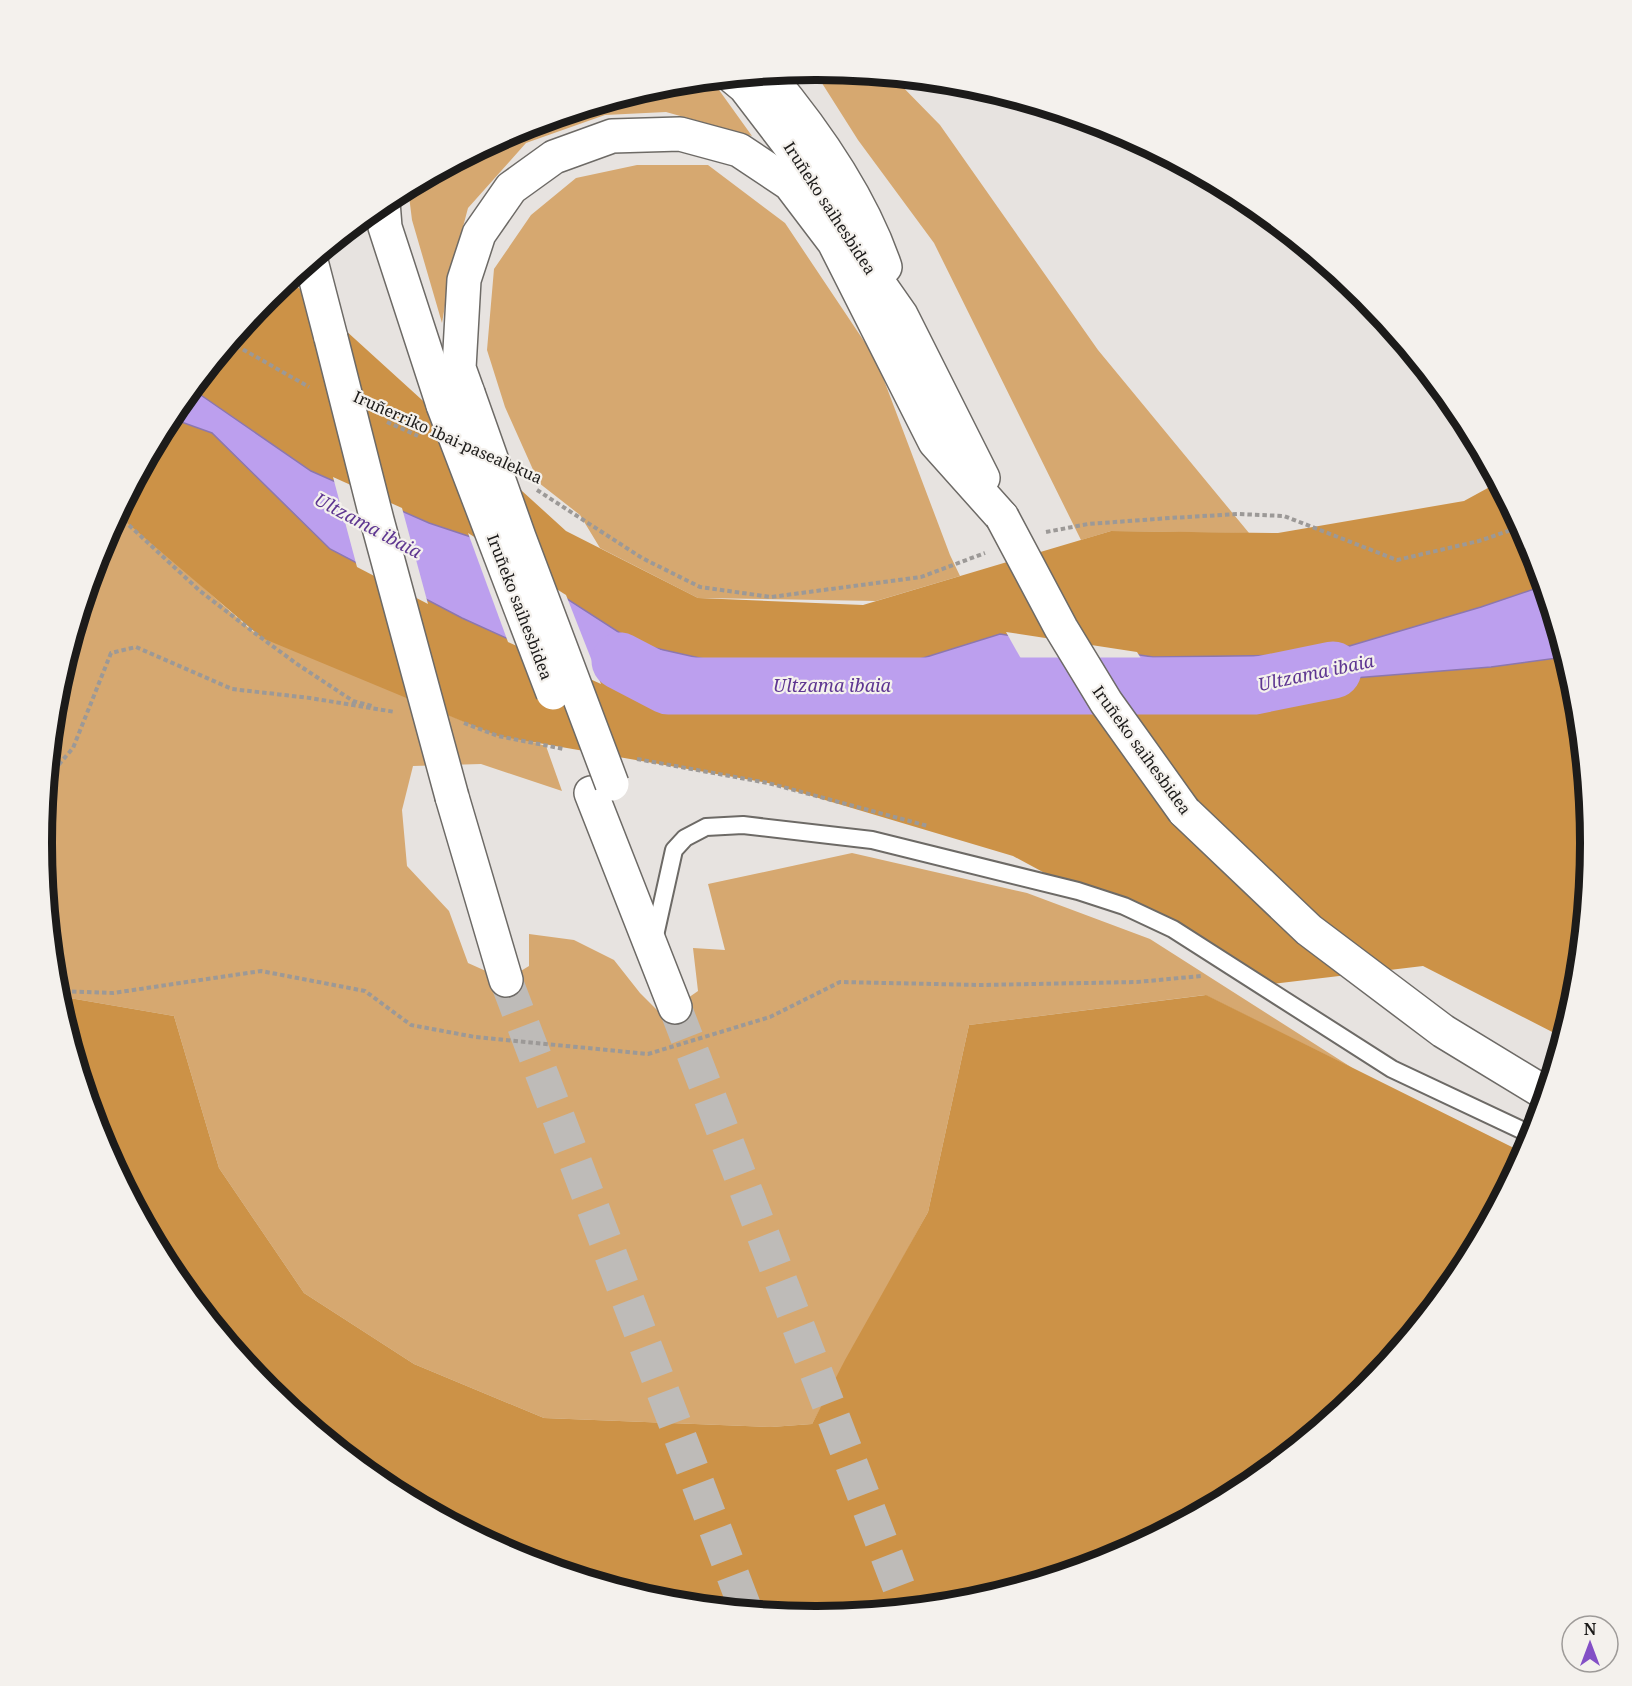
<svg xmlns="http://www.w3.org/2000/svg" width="1632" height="1686" font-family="'Noto Serif',serif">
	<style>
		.green { fill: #d6a870 }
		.forest { fill: #cc9247 }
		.water { fill: #bc9fee; stroke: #8c77ae; stroke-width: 1.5 }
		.pier { fill: #e7e3e0 }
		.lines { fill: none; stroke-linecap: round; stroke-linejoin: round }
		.river { stroke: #bc9fee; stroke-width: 57 }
		.trunk-tunnel { stroke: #bebbb8; stroke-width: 33; stroke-dasharray: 33 16; stroke-linecap: butt }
		.service-casing { stroke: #6d6a66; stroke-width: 20 }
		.trunk-casing { stroke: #6d6a66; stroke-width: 36 }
		.path { stroke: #9c9997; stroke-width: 4; stroke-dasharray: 4.5 3; stroke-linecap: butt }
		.service { stroke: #fff; stroke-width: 16 }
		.trunk { stroke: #fff; stroke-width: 33 }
		.trunk-bridge-casing { stroke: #6d6a66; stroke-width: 36; stroke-linecap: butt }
		.trunk-bridge { stroke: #fff; stroke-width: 33 }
		.labels { text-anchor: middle; stroke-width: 4.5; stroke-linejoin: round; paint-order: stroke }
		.street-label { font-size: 16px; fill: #1c1b1a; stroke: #f4f1ed }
		.water-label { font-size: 18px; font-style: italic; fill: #5e3691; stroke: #f4f1ed }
		.rim { fill: none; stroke: #1c1b1a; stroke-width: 8 }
	</style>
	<rect width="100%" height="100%" fill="#e7e3e0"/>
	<!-- green -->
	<g class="green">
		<path d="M813,69l80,8 47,48 158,225 151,183 -138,-2 -30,9 -147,-297 -76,-103z"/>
		<path d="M705,80l14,10 33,46 -86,-24 -61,3 -79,28 -58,65 -18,68 -8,47 -30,-103 -4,-32 112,-60 145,-44z"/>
		<path d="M637,165h71l77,58 91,136 74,196 10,21 -84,25 -178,-3 -98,-50 -20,-33 -41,-32 -34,-76 -18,-57 7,-81 37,-54 45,-37z"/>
		<path d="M119,512l133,119 218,93 76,22 16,45 -81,-27 -68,2 -11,44 5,56 42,45 19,52 38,17 23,-14v-32l45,6 40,20 26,33 18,18 17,-4 23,-16 -5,-43 32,2 -17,-66 144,-31 175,40 123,46 204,130 -149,-74 -236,30 -41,187 -116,212 -41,3 -227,-9 -130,-54 -110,-71 -85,-125 -45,-152 -116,-20 -16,-153 15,-151 44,-146z"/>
	</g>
	<!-- forest -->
	<g class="forest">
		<path d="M289,279l277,252 132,67 165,7 248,-74 167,2 186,-32 33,-18 34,64 44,145 15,151 -15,151 -13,43 -139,-71 -159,19 -186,-94 -65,-35 -245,-73 -270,-47 -236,-98 -144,-123 55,-102 96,-118z"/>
		<path d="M1206,995l318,158 -65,120 -96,118 -117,96 -134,71 -145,44 -151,15 -151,-15 -146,-44 -133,-72 -118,-96 -96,-117 -71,-134 -43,-143 116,20 45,152 85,125 110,71 130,54 227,9 41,-3 33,-64 83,-148 41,-187z"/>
	</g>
	<!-- water -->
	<path class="water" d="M192,389l119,82 118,52 42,14 166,107 67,15h216l80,-25 153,23 166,-2 162,-48 62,-21 22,71 -74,10 -237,19h-563l-48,14 -181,-82 -132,-69 -118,-116 -42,-15z"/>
	<!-- pier -->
	<g class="pier">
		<path d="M333,477l69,31 26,96 -71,-37z"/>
		<path d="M468,533l98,62 35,89 -93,-42z"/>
		<path d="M1006,632l131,20 23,37h-122z"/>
	</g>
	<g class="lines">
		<!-- river -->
		<path class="river" d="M620,661l48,25h586l79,-16"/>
		<!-- trunk-tunnel -->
		<g class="trunk-tunnel">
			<path d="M506,980l240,630"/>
			<path d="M675,1007l232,601"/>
		</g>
		<defs>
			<path id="service" d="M654,940l20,-90 11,-12 21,-11 37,-2 129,15 206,51 46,15 49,23 219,140 140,66"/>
			<g id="trunk">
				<path d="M767,74c48,57 94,122 118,193"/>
				<path d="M733,77l12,10 71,93 43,75 42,60 82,163"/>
				<path d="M383,202l2,25 58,178"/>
				<path d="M311,261l20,77"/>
				<path d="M468,393l-9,-25 5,-88 15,-46 32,-46 43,-31 58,-21 68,-2 59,16 51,34 44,58 101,200 67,75"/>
				<path d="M591,793l84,214"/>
				<path d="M452,797l54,183"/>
				<path d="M1184,811l125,119 134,101 102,62"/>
			</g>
		</defs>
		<!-- service casing -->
		<use href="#service" class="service-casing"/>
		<!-- trunk casing -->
		<use href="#trunk" class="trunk-casing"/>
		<!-- path -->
		<g class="path">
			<path d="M230,342l79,45"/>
			<path d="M387,422l31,14"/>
			<path d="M537,490l105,68 58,29 71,10 150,-20 64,-24"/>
			<path d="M118,515l82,76 52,40 45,33 56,37 19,5"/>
			<path d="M1046,532l42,-8 82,-6 68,-4 46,2 113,44 82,-19 41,-14"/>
			<path d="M464,723l34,13 66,13"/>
			<path d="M637,759l131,24 160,43"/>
			<path d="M49,776l24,-28 38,-95 25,-6 96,42 78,9 85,14"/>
			<path d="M57,991l56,2 148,-22 104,20 46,34 64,12 173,17 122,-37 70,-35 141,3 156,-3 64,-6"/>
		</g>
		<!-- service -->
		<use href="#service" class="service"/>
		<!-- trunk -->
		<use href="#trunk" class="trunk"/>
		<defs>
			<g id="trunk-bridge">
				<path d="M331,338l46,182 75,277"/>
				<path d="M468,393l51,144 93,247"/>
				<path d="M443,405l110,288"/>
				<path d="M1002,517l59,111 45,74 78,109"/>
			</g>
		</defs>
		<!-- trunk-bridge casing -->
		<use href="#trunk-bridge" class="trunk-bridge-casing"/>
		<!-- trunk-bridge -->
		<use href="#trunk-bridge" class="trunk-bridge"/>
	</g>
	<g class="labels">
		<!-- street labels -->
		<g class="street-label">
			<text transform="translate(830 208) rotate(57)" y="6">Iruñeko saihesbidea</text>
			<text transform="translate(448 437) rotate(24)" y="6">Iruñerriko ibai-pasealekua</text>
			<text transform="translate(520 607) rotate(69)" y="6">Iruñeko saihesbidea</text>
			<text transform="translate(1142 750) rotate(54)" y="6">Iruñeko saihesbidea</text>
		</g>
		<!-- water labels -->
		<g class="water-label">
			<text transform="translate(368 526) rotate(28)" y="6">Ultzama ibaia</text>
			<text transform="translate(1316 673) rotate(-12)" y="6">Ultzama ibaia</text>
			<text x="832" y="692">Ultzama ibaia</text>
		</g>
	</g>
	<!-- crop -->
	<path d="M0 0H1632V1686H0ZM815 80H817A763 763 0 0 1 1580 843V843A763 763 0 0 1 817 1606H815A763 763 0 0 1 52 843V843A763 763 0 0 1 815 80Z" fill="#f4f1ed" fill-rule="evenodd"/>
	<path class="rim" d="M815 80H817A763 763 0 0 1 1580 843V843A763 763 0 0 1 817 1606H815A763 763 0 0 1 52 843V843A763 763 0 0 1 815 80Z"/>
	<!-- north arrow -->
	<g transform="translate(1590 1644)"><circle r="28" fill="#f4f1ed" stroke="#9e9b99" stroke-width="1.5"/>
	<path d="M0-4.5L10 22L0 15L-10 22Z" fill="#834fc6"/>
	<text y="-9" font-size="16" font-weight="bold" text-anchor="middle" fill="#1c1b1a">N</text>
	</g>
</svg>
